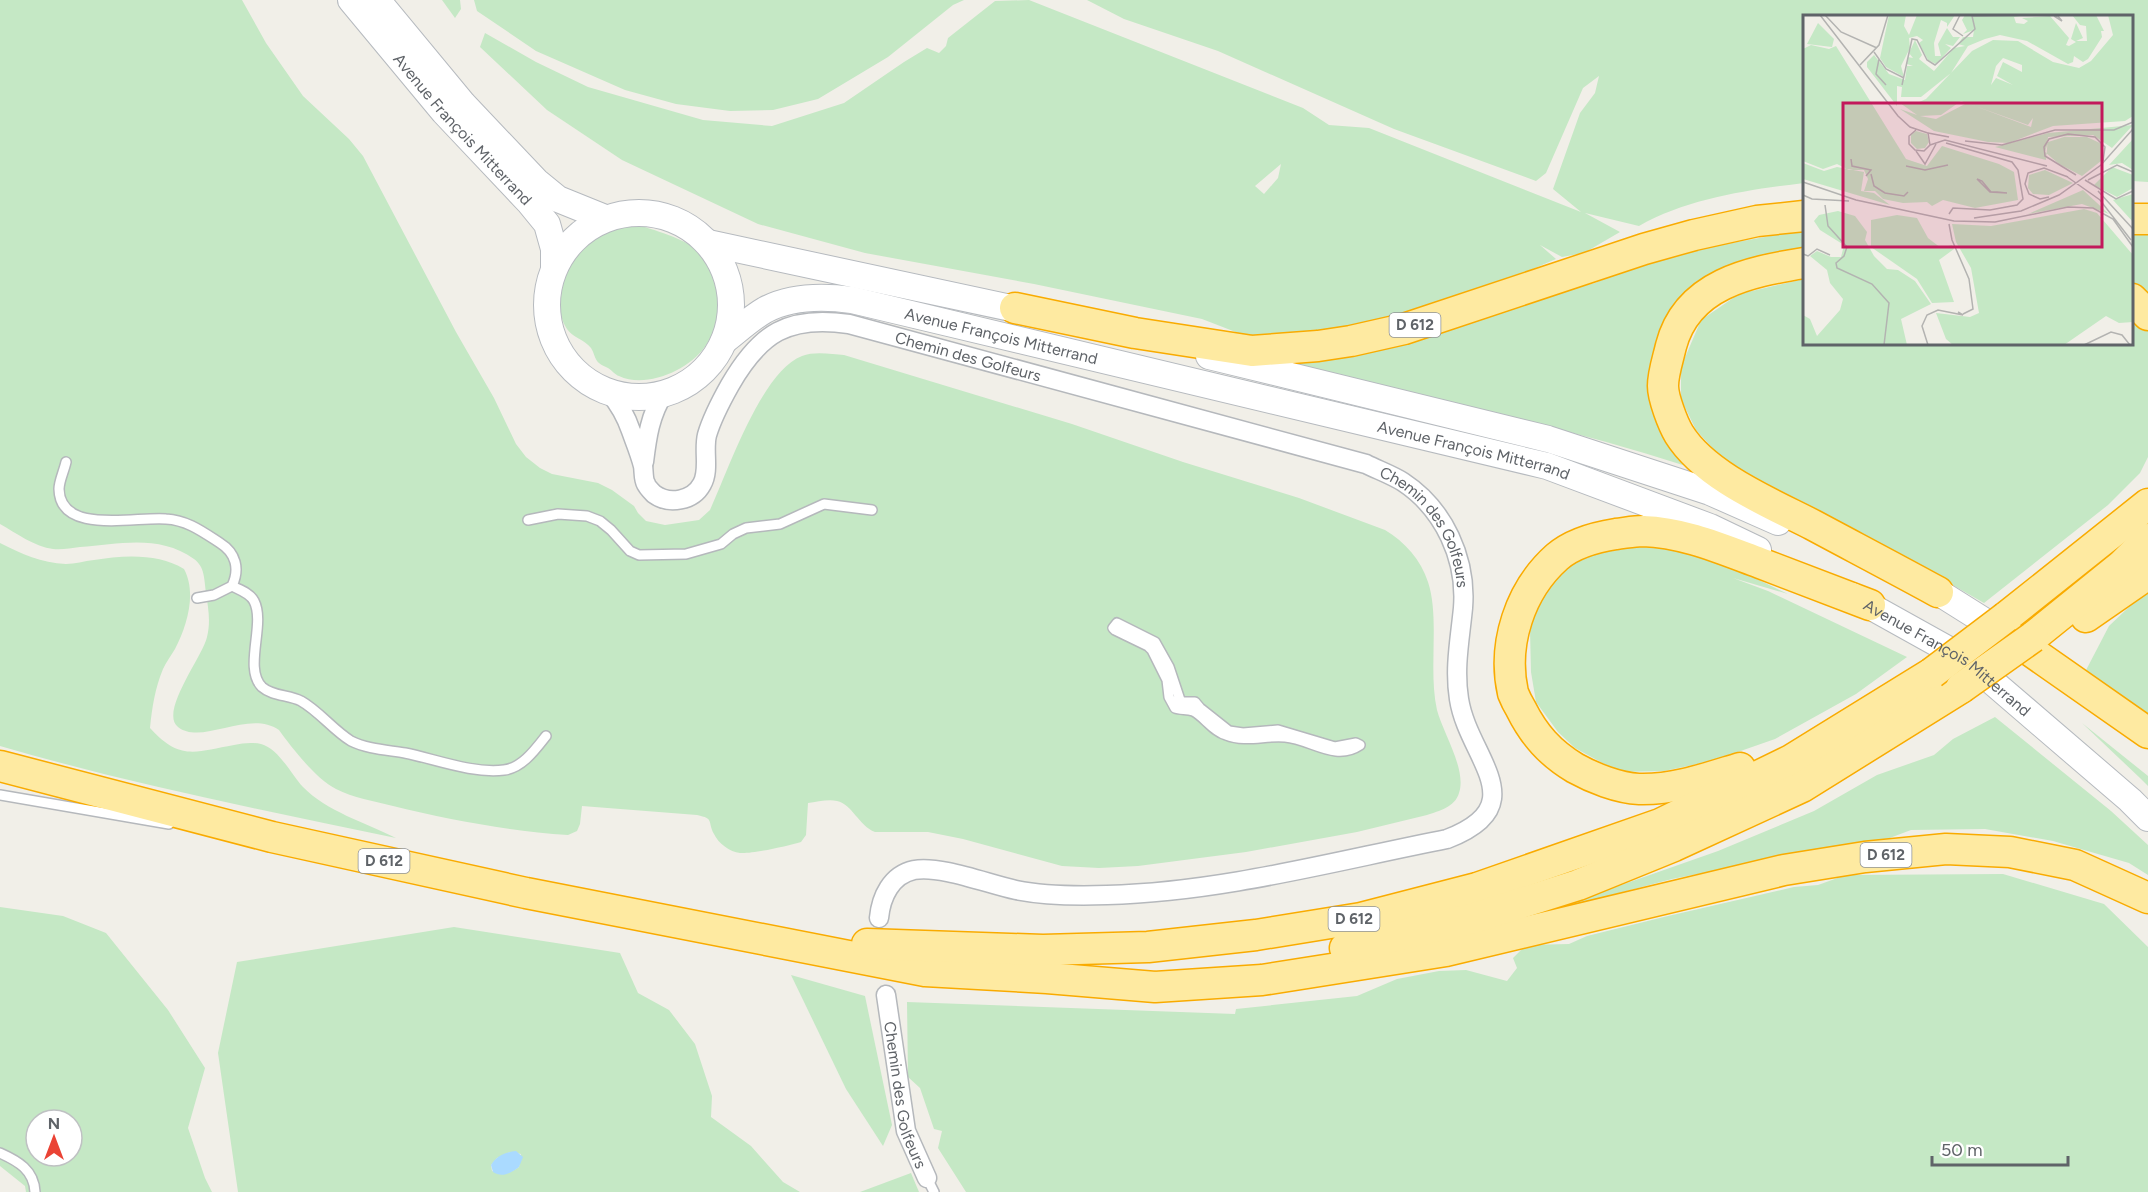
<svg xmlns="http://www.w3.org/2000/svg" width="2148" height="1192" font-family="Figtree,sans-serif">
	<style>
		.green { fill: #c5e8c5; fill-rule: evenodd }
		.water { fill: #aadaff }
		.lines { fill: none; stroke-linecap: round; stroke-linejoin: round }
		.service-casing { stroke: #b5b8bc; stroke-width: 12 }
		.minor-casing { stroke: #b5b8bc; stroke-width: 21 }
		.secondary-casing { stroke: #b6babf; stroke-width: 28 }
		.trunk-casing { stroke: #f9ab00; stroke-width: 33 }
		.service { stroke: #fff; stroke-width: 9 }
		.minor { stroke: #fff; stroke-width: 18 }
		.secondary { stroke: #fff; stroke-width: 26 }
		.trunk { stroke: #feeaa1; stroke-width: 30 }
		.trunk-bridge-casing { stroke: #f9ab00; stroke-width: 33; stroke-linecap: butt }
		.trunk-bridge { stroke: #feeaa1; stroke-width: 30 }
		.labels { text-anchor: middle; stroke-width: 5; stroke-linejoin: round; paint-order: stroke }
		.shield { fill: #fff; stroke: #8f9295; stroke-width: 1.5 }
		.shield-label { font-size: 15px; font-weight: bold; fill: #5f6368 }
		.street-label { font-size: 16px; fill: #5f6368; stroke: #fff }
		.inset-road { fill: none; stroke: #b3b3b1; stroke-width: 1.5 }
		.view { fill: #c2185b; fill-opacity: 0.15; stroke: #c2185b; stroke-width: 3 }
		.inset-edge { fill: none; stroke: #5f6368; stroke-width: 3 }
	</style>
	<rect width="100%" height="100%" fill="#f1efe8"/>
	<!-- green -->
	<g class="green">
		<path d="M0,0h242l24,43 37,53 46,43 14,17 93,176 38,66 22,46 10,13 14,11 12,6 46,9 14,7 22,16 4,7 8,8 19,4 34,-5 11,-10c18,-39 51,-138 92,-154 12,-5 30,-2 42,-1l228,69 111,38 116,36 86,32c20,12 36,30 43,52 12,36 0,88 9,128 6,23 30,60 22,83 -4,14 -20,18 -32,22l-70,17 -111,20 -108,14 -39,2 -37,-2 -99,-27 -35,-7h-53c-16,-6 -23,-28 -38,-31 -9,-2 -20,1 -29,2l-2,32 -5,7c-13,4 -49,12 -61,11 -10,-1 -22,-10 -26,-19 -7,-13 1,-15 -17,-19l-115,-9 -2,18 -3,7 -9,4c-59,-4 -118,-15 -175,-29 -19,-5 -40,-8 -57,-17 -20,-10 -44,-41 -57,-59 -31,-21 -77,16 -101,-3 -19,-15 25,-71 29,-90 4,-16 1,-29 -1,-45 -2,-13 -1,-25 -12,-33 -35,-25 -74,-15 -114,-12 -9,1 -18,3 -27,2 -18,-2 -37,-16 -53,-25z"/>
		<path d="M442,0h18l1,9 -6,9z"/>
		<path d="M474,0h490l-11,5 -65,52 -70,42 -45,11 -43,1 -54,-7 -51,-14 -89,-39 -59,-40z"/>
		<path d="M1029,0l274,108 26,17 40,3 212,84 -28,-23 27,-76 15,-20 4,-17 -16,12 -37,85 -10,8 -142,-52 -176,-78 -94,-32 -37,-19h1061v182l-16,-1v-165h-328v167c-56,7 -115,15 -165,43l-54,-13 35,19 -36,21 -22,4 -22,-12 16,14 -65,28 -113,37 -81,11 -51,1 -44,-17 -168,-35 -169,-31 -107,-29 -136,-64 -75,-50 -67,-63 5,-14 51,29 52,25 115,33 69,6 72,-23 60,-41 23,-14 12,5 7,-7 2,-8 47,-37zM1281,164l-3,14 -14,16 -9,-8z"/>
		<path d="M634,224c18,5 52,15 66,28 26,25 24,69 4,96 -16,22 -58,41 -85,28 -4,-1 -7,-6 -11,-8 -4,-2 -9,-4 -11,-7 -3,-4 -3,-9 -6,-13 -6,-8 -19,-11 -24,-19 -9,-14 -7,-25 -5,-39 2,-9 4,-19 7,-27 11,-23 42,-33 65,-39z"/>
		<path d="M1804,230v24l-54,10 -44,13 -25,24 -24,39 -7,57 19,44 17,25c-139,-45 -282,-73 -424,-104l82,-4 72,-17 125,-44 54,-14 36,-15 73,-20z"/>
		<path d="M2132,232l16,1v61l-16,-10z"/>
		<path d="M1804,279v65h328v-26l16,13v126l-8,16 -32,32 -124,98 -101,-58 -93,-44 -63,-37 -31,-34 -15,-31v-32l20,-47 38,-26z"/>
		<path d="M0,543c22,11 41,20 66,21 9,0 18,-3 28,-4 29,-5 65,-7 90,9 13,24 3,57 -9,80 -4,7 -9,13 -12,20 -8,19 -11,39 -13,59 30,33 45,24 84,17 9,-2 18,-3 27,-1 18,5 30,30 42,43 23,24 63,36 93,51 -133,-28 -266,-54 -396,-92z"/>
		<path d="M1633,545l47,3 46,16 62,30 -55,-16 35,13 139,66 -51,37 -81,45 -63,22 -48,10 -45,1 -44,-24 -17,-16 -22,-30 -5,-30 -1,-42 11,-36 25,-30 34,-15z"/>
		<path d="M2148,589v135l-64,-50 25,-48z"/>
		<path d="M1995,717l116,94 37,34v30l-19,-12 -76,-22 -68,-12 -74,1 -24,9 -97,17 -118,23 -136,36 182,-64 96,-40 63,-36 57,-20 19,-16z"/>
		<path d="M2082,723l66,53v10l-8,-8z"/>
		<path d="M2003,874l101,30 44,43v245h-1182l-28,-44 4,-17 -8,-2 -14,-41 -12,-11 -1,-75 328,12 1,-5 121,-13 40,-17 42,-8 27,-1 41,11 10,-13 -4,-10 13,-13 43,-1 18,-8 81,-20 126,-29 24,-2 28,-10z"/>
		<path d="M0,907l63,9 43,17 62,77 37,58 -17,60 17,50 7,14h-186l-1,-6 -25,-20zM36,1120h36v36h-36z"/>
		<path d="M454,927l166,26 18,40 31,17 26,34 17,52 -1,21 40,29 32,36 17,10h-562l-20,-139 19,-91zM510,1152l11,2 -2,13c-10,7 -16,8 -27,4l-1,-6 6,-7z"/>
		<path d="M791,975l74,21 27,129 -9,21 -37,-57z"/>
		<path d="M911,1173l8,19h-59z"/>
	</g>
	<!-- water -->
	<path class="water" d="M516,1151l7,6 -4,10c-8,6 -17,11 -26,5l-2,-7c5,-9 14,-13 25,-14z"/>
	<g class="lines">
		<defs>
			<g id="service">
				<path d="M66,462c-2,9 -7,19 -7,27 1,47 78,27 107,30 21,1 37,13 54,24 16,10 20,26 12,43l-18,9 -17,3"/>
				<path d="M528,520l30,-6 29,2 13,5 11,9 19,21 9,4 47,-1 35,-10 12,-10 13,-6 34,-4 44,-20 48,6"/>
				<path d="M232,586c8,4 18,7 22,15 12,23 -11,67 8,86 10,9 27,8 39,14 18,10 32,29 50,40 16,8 36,9 54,12 30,6 68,21 99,17 18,-2 31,-20 42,-34"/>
				<path d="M1117,623l38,19 14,25 11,33 3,2h12l5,6 29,23 14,2 35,-3 57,17 21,-4 4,2c-25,17 -49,-6 -75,-8 -20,-2 -39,6 -59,-2 -14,-4 -22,-19 -33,-24 -6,-2 -13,-1 -18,-3l-6,-11 -2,-17 -15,-30 -4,-4 -33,-16 -2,-2z"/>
				<path d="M0,795l169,29"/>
				<path d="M0,1153c18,8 34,17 35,39"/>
				<path d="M927,1178l7,14"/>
			</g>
			<g id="minor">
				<path id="s1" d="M609,392c10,12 17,24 22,39 4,11 9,23 12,35 1,5 0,13 3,18 1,3 6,8 8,10 15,11 39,7 48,-10 8,-14 1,-33 5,-49 5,-17 14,-34 23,-50 30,-52 58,-70 119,-61l517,140c12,6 26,11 37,18 41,27 64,77 60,126 -3,31 -9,60 -4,91 9,59 77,106 -12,140 -112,22 -225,53 -340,56 -30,1 -61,1 -91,-5 -28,-6 -76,-25 -102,-20 -23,5 -33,27 -35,48"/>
				<path d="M644,462c3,-25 6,-47 20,-69"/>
				<path id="s2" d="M886,995l20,136 21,47"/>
			</g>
			<g id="secondary">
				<path id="s3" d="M351,0l93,112 85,90 18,22 7,25v19"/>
				<path d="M377,0l86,104 73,77 22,18 47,19"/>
				<circle cx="639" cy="305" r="92"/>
				<path d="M708,243l326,70"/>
				<path id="s4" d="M724,341c13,-10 27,-23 41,-31 26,-14 58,-14 87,-10l695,166 163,61 48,23"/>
				<path d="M1209,356l339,83 162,53 68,30"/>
				<path d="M1921,584l17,8 70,44"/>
				<path id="s5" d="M1852,596l115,64 163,140 18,18"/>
			</g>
			<g id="trunk">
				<path d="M2132,219h16"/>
				<path d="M1804,263c-55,9 -117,21 -133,83 -3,13 -8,27 -8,40 0,12 10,38 16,48 26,42 91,69 134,91 41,22 83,44 125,67"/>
				<path d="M2132,299l16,16"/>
				<path d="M1015,308l120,25 117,18 66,-5 33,-5 53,-12 240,-80 50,-14 63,-14 47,-5"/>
				<path d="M2006,617l142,-113"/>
				<path d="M2086,617l62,-43"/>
				<path d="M2005,633l143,100"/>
				<path d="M2033,637l88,-71 27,-27"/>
				<path d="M0,766l272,71 254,56 399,78 122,7 108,9 107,-7 184,-29 338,-81 81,-13 81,-8 64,3 65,13 73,33"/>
				<path d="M1740,768c-33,10 -66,22 -101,21 -21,-1 -46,-11 -64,-21 -25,-15 -41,-33 -54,-59 -3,-5 -6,-11 -8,-16 -11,-49 7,-103 44,-136 15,-13 40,-20 59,-23 9,-1 18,-3 27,-3 40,1 79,18 117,32 37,14 74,28 110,42"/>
				<path d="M867,944l176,6 105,-3 108,-12 105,-17 116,-30 183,-64 131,-64 141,-87"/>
				<path d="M1345,948l129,-30 104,-33 96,-39 128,-59 159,-99"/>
			</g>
		</defs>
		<!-- service casing -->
		<use href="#service" class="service-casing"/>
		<!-- minor casing -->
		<use href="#minor" class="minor-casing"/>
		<!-- secondary casing -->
		<use href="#secondary" class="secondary-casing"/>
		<!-- trunk casing -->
		<use href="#trunk" class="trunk-casing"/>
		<!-- service -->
		<use href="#service" class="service"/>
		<!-- minor -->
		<use href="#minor" class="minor"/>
		<!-- secondary -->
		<use href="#secondary" class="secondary"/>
		<!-- trunk -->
		<use href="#trunk" class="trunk"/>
		<defs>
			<g id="trunk-bridge">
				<path d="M1932,673l74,-56"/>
				<path d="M1961,688l72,-51"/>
			</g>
		</defs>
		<!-- trunk-bridge casing -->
		<use href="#trunk-bridge" class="trunk-bridge-casing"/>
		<!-- trunk-bridge -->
		<use href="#trunk-bridge" class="trunk-bridge"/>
	</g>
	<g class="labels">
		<!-- shield labels -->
		<g class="shield">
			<rect x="1389.5" y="313" width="51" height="24" rx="4.5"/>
			<rect x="1860.5" y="843" width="51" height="24" rx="4.5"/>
			<rect x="358.5" y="849" width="51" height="24" rx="4.5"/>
			<rect x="1328.5" y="907" width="51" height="24" rx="4.5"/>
		</g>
		<g class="shield-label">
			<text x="1415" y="330">D 612</text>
			<text x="1886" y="860">D 612</text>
			<text x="384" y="866">D 612</text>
			<text x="1354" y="924">D 612</text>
		</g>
		<!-- street labels -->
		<g class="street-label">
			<text dy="6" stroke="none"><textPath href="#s3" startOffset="171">Avenue François Mitterrand</textPath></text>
			<text dy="6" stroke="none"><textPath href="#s4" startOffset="294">Avenue François Mitterrand</textPath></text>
			<text dy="6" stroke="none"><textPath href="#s1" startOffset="542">Chemin des Golfeurs</textPath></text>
			<text dy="6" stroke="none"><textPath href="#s4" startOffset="780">Avenue François Mitterrand</textPath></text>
			<text dy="6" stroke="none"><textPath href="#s1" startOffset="1046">Chemin des Golfeurs</textPath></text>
			<text dy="6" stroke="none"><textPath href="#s5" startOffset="114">Avenue François Mitterrand</textPath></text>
			<text dy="6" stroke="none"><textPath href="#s2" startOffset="102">Chemin des Golfeurs</textPath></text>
		</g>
	</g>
	<!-- overview -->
	<g transform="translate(1803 15)">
		<rect width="330" height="330" fill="#f1efe8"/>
		<path d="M86,0h17l-2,11 5,9 8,-20h38l-8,12v-4l-6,-3 -7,23 1,13h6l-3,-12 9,-16 6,9h7l-7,9 -8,-2 6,4 -15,16 -8,-4 -9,-17 4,-3 -6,-4 -8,2 1,10 -9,18 3,11 -18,-10 -6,-9zM162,0h61l-12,2 2,6 8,1 4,-3 -6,-3 28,-2 19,22 -3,7 3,1 7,-4 -5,-3 5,-16 7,15 -7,3h11l-1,-15 -6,-1 -8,-10h24l8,16h-3l1,6 -14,22 -5,3 -9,-6 -1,6 -5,2 -41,-23 -27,-6 -15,4 -17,7 -17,27 -30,24h-20l1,-10 -5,-1v20l-30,-39v-5l7,-7 15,19 16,6 2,-14h6l-6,-2 1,-7 5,1 -4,-5 6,-13 7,15 -3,4 15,12 20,-23 11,-2 -7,-2 5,-7h10l1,-7 -11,4 4,-4 -5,-10zM305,0h25v101l-8,5 -72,5 -44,17 -21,-1 -54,-11 -34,-22 17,6 -17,-12h17l9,-4 46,-48 21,-11 25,1 35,21 26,6 12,-7 22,-26zM200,43l19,7v7l-19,-10 -6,14 16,9 -17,-7 -5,7 5,-19zM158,86l67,24 5,-7 -2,9 -64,-24 -31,16 -16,-3 21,-1zM15,8l16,16 -2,8 -25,-3zM8,30l18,4 7,-3 70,113 21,7 15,-20 57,18 15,8 4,28 -43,8 -32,-8 -11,6 -5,-4 -24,1 -20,-4 -8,-8h-11l4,-12 -4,-9h-15l-12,-6 -14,5 -20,-8v-112zM330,110l-21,23 -19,-13 -45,2 -2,23 -51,-13 53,-14zM113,116l11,3 2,8 -4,6 -8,1 -6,-6v-8zM261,122h23l15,7 -1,17 -19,15 -23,-12 -14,-12 3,-10zM330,124v31l-11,-7 -13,2zM0,148l21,8 13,-4 27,5 -3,19 13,2 16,12 -87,-26zM309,152l21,8v13l-16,9 -23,-12zM242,155l28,13 -24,12 -16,-1 -5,-6 1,-13zM280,175l26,24 -27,-10 -54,10zM330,179v28l-20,-22zM281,194l13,4 36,42v67l-14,1 -13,-7 -42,29h-111l-7,-6 -10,-26 34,4 9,-4 -8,-45 -15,-26 -4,-18 39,2zM35,196l17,5 12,16 -2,8 9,16 13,13 11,1 17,11 16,23 -30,15 6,26h-104v-30l7,4 7,17 23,-26 3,-11 -13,-16 -3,-13 -17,-14 7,-5 14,6h10l3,-12 -24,-15 -6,-9 5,-6zM94,200l20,3 11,20 13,10 11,-3 2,4 -15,11 15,42 -22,1 -15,-24 -46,-32v-27z" fill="#c5e8c5" fill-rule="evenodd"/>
		<path class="inset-road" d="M17,0l78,101 12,11 18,6 2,12 -6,6 -9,-1 -6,-6v-8l7,-6M22,0l16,17 36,16M157,0l-7,14 10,7M249,0l6,1 4,5 -8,-5M71,37l12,17 18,9M76,44l-3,15 10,11M57,50l19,-20 9,-30M99,70l10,-46 5,1 10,20 8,5 40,-36 -3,-13 57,-1M125,118l21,4M162,126l37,4 53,-15h59l19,-8M143,128l66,19 6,8 5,29 -6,6 -27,5 -37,-2 -4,6M127,130l15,-5 102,26M113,136l9,13 11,-20M48,144l1,7 19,4 -5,6M103,151l19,4 23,-5M68,159l3,12 11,7 19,3 4,-4M273,160l-31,-19 -1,-9 5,-8 19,-5 27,3 10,10 -2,14M263,161l34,24 31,40M174,164l5,2 9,11h6l10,1 -17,-1zM282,165l31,19 17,-8M285,165l29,-15 16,7M0,167l53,18 98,21 41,1 73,-15 25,1 20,11 20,28M295,176l35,38M0,180l9,4 37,2M246,182l-9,2 -11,-5 -4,-10 3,-11 16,-5 24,9M22,190l3,21 19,21 -3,9 -8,7 1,5 35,16 17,19 -5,42M171,203l47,-7 38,-16 42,-30 32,-36M146,209l3,16 17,39 4,30 -10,5M0,239l5,2 9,-7 13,6M125,330l-6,-19 5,-11 11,-5 25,5 -5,-3M281,330l27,-13 11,3 8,10"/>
		<path class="view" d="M40,88h259v144h-259z"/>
		<rect width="330" height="330" class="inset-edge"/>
	</g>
	<!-- north arrow -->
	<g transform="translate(54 1138)"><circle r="28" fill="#ffffff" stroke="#bfc1c3" stroke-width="1.5"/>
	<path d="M0-4.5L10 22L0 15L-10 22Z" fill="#ea4335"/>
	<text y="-9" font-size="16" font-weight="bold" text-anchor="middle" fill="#5f6368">N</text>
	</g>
	<!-- scale -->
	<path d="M1932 1156v9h136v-9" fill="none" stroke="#5f6368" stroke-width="3"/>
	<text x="1941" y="1156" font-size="18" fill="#5f6368" stroke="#ffffff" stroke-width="4.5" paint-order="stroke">50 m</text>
</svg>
